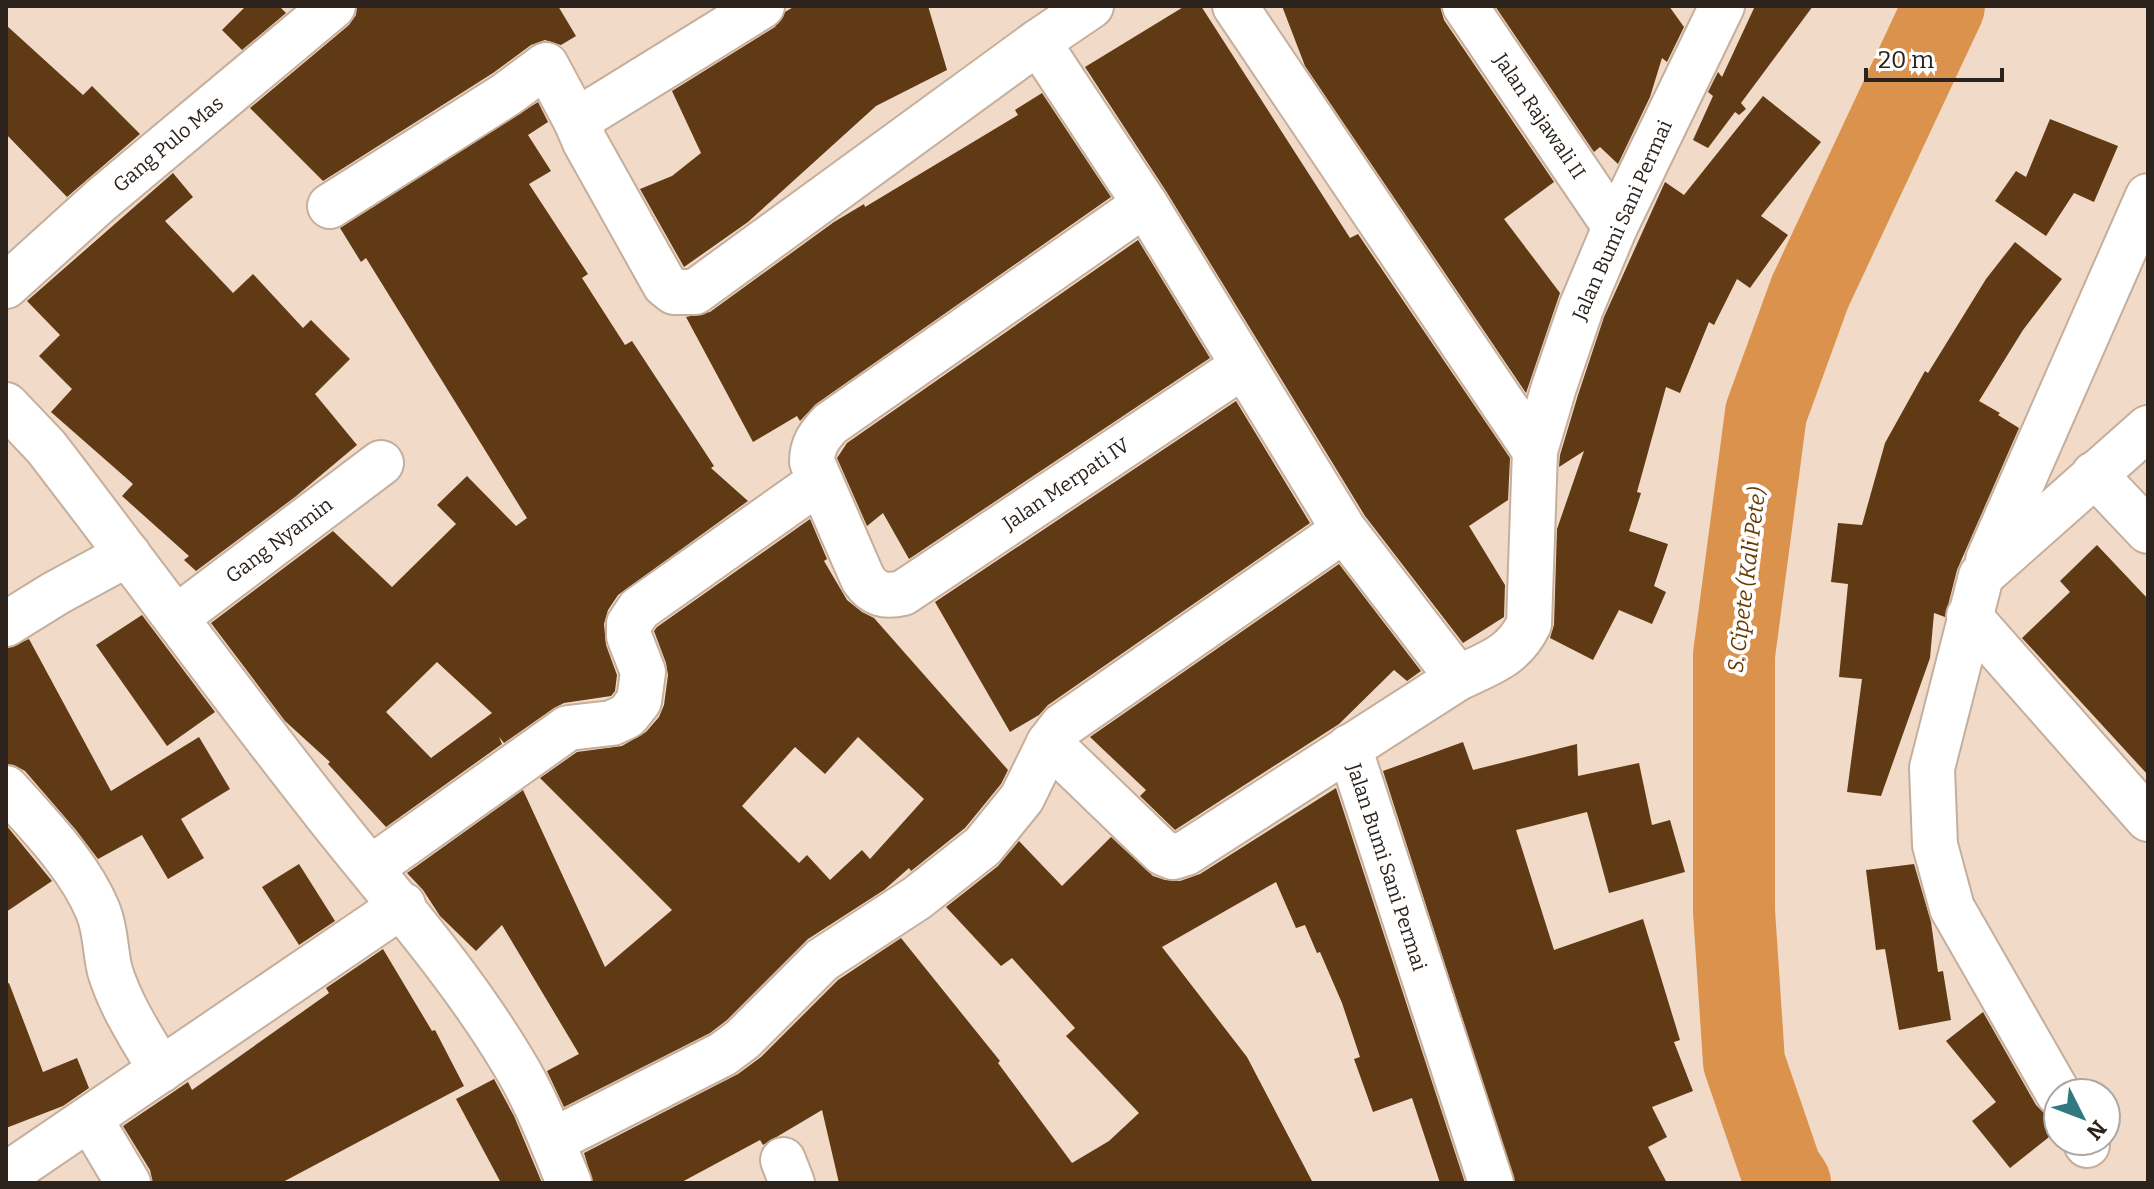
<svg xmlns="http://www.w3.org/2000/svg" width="2154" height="1189" font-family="Bitter,serif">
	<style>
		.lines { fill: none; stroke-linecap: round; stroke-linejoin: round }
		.river { stroke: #db924d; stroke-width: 82 }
		.building { fill: #5f3a14; fill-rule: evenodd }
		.street-casing { stroke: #c5af9c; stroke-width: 48 }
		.street { stroke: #fff; stroke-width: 44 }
		.labels { text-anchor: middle; stroke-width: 8; stroke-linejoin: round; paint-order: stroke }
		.street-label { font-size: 20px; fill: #2b231c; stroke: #fff }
		.water-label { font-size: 22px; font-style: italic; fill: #693a00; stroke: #fff }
	</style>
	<rect width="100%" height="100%" fill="#f1dac7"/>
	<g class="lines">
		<!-- river -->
		<path class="river" d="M1790,1183l-9,-13 -37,-108 -10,-151v-256l32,-242 44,-121 134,-286"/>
	</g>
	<!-- building -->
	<g class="building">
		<path d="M246,6h33l7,7 -44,37 -20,-20z"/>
		<path d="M357,6h201l18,30 -15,9 -16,-5 -14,5 -38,28 -170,108 -73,-73 99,-83 7,-10z"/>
		<path d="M795,6h133l19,64 -71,36 -128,116 -64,45 -44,-78 32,-13 29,-23 -29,-62 103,-64 10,-15z"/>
		<path d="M1185,6h16l149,232 8,-4 152,224 -2,42 -39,26 36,59 -1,32 -41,26 -98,-127 -199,-325 -81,-124z"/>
		<path d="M1282,6h158l4,14 110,162 -50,37 56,74 -34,100 -221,-327z"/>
		<path d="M1495,6h174l15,21 -17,35 -5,-4 -12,39 -32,67 -18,-17 -6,5z"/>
		<path d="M1755,6h58l-72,97 5,6 -7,6 -4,-3 -27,36 -15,-8 20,-44 -5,-4 10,-20 4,5z"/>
		<path d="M6,25l77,70 9,-9 48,48 -73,63 -61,-63z"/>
		<path d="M1042,93l69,104 -295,207 -16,17 -3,-5 -44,26 -67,-125 24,-5 124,-90 30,-18 1,3 153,-92 -3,-5z"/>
		<path d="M1763,96l58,46 -60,74 27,19 -38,53 -13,-9 -23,46 -5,-3 -29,71 -14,-6 -29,105 4,1 -12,38 39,13 -14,42 12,6 -14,32 -33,-14 -26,50 -43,-22 4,-13 3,-96 27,-78 -25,16 1,-12 18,-60 26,-78 61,-135 19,13z"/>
		<path d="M538,102l10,20 -20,13 23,36 -22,13 59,90 -6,4 43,67 7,-4 82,125 -3,2 37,33 -130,94 -10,15 -4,14 2,21 11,30 -2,16 -4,5 -47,7 -10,5 -50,35 -5,-6 3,7 -116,83 -58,-63 2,-2 -45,-41 -74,-98 122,-92 59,56 64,-63 -19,-19 30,-29 49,50 11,-8 -161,-260 -5,4 -21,-34zM437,662l55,51 -61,45 -45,-46z"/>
		<path d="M2050,119l68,27 -24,56 -20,-9 -28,43 -51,-35 21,-30 10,6z"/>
		<path d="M173,173l20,24 -28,24 68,72 20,-19 50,54 8,-8 39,39 -35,35 42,51 -62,52 -99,74 -12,-11 5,-4 -67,-60 11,-12 -82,-72 21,-23 -33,-33 21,-21 -33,-34z"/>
		<path d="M1138,240l72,118 -301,201 -26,-46 -16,13 -30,-68 10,-15z"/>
		<path d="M2015,242l47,37 -39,51 -44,71 21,12 -2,2 21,13 -62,142 -12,47 -11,-4 -4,45 -49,138 -34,-4 15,-113 -23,-2 9,-93 -17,-2 7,-59 24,2 23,-82 40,-72 3,2 58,-94z"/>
		<path d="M1236,401l74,122 -262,182 -9,10 -29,17 -75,-130z"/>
		<path d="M810,519l17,40 -3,2 23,39 15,12 12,6 134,152 -7,14 -36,44 -54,43 -2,-3 -25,22 -76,49 -81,81 -17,13 -146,74 -17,-36 32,-17 -77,-129 -26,26 -36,-35 -17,-26 -16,-17 116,-83 82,177 67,-57 -132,-132 37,-26 45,-6 24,-14 13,-15 5,-12 4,-30 -2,-12 -12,-32 3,-4zM858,737l66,62 -54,60 -8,-9 -32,30 -23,-25 -8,8 -57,-57 53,-59 30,27z"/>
		<path d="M2097,545l51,54v176l-126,-137 48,-46 -10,-11z"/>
		<path d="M1339,564l82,107 -14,10 -13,-11 -55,54 -164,106 -35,-34 6,-6 -56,-53z"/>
		<path d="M142,615l73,97 -48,34 -71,-101z"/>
		<path d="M29,639l82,152 88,-54 31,52 -49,30 23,39 -36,21 -26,-44 -44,24 -22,-29 -51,-59 -11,-6 -8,-1v-115z"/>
		<path d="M1463,742l10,28 104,-26 1,32 61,-13 13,62 18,-5 15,52 -76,21 -22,-81 -71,18 38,120 89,-31 37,121 -6,2 19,49 -41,16 15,30 -19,10 19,36h-152l-132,-412z"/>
		<path d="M1336,788l129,395h-25l-28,-85 -39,14 -19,-53 6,-2 -18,-54 -22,-51 -3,1 -12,-28 -9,3 -20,-46 -114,65 85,110 66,126h-474l-17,-73 -59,35 -3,-5 -80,43h-87l-9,-30 154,-79 23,-17 77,-77 63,-42 99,123 -2,2 74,100 37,-22 30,-28 -73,-77 9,-8 -63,-70 -11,8 -55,-59 52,-41 21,-25 43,45 49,-49 42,39 12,4 15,1 20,-7z"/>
		<path d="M6,825l46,56 -46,31z"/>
		<path d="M299,864l36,57 -36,24 -37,-58z"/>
		<path d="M1914,864l17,58 7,50 5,-1 8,49 -52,10 -14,-81 -9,1 -10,-80z"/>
		<path d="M383,949l49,82 3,-1 29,56 -183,97h-128l-3,-13 -27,-44 65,-44 4,8 137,-97 -3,-5z"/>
		<path d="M9,983l34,89 34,-14 12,30 -26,18 -57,22v-144z"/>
		<path d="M1983,1012l53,93 9,9 13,4v12l-48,38 -38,-47 24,-19 -50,-61z"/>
		<path d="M494,1079l20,37 28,67h-41l-45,-84z"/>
	</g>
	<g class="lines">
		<defs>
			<g id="street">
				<path d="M1235,6l300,445"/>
				<path d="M1465,6l150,221"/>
				<path d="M1038,42l107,162 199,326 114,148"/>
				<path d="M576,121l186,-115"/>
				<path d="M1145,204l-315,220c-11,12 -18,21 -18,38l51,117c11,16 22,18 40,14l340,-227"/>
				<path d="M330,206l177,-112 39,-29 30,56 9,21 80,143 9,7h21l343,-250 53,-36"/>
				<path d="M6,286l95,-86 232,-194"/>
				<path d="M6,405l40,42c94,122 185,247 280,367 64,81 134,159 187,248 23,37 39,80 56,121"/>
				<path d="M2094,474l54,57"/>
				<path d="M1344,530l-282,196 -13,17 114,110 10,4 13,-4 272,-175c31,-15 55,-21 71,-54l6,-173 19,-64 27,-79 34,-81 107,-221"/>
				<path d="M1988,560l160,-364"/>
				<path d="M1969,616l179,203"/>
				<path d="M177,617l204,-154"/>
				<path d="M6,624l50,-31 72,-39"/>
				<path d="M1349,747l142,436"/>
				<path d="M6,788c33,37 73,77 92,123 8,19 7,41 12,60 11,36 32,67 51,99"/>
				<path d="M371,868l197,-140 44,-5 15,-7 12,-15 4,-29 -14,-36v-12l10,-15 181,-128"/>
				<path d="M2058,1093l-106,-185 -17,-63 -3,-77 49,-192 167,-148"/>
				<path d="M90,1119l38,64"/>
				<path d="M552,1141l171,-87 20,-15 79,-79 95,-62 66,-52 39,-48 27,-55"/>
				<path d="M2085,1141l2,4"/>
				<path d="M783,1160l9,23"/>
				<path d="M6,1175l397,-270"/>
			</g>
		</defs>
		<!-- street casing -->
		<use href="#street" class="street-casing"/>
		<!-- street -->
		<use href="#street" class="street"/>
	</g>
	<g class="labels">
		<!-- street labels -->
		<g class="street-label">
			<text transform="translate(1540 116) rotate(56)" y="7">Jalan Rajawali II</text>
			<text transform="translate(168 144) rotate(-40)" y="7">Gang Pulo Mas</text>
			<text transform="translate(1622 220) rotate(-66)" y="7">Jalan Bumi Sani Permai</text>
			<text transform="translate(1066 484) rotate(-34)" y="7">Jalan Merpati IV</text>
			<text transform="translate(279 540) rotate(-37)" y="7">Gang Nyamin</text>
			<text transform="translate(1387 867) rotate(72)" y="7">Jalan Bumi Sani Permai</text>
		</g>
		<!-- water labels -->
		<g class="water-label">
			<text transform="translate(1746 580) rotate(-83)" y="8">S. Cipete (Kali Pete)</text>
		</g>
	</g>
	<!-- border -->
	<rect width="2154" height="1189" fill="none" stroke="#2b231c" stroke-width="16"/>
	<!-- north arrow -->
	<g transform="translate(2082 1117) rotate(132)"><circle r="38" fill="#ffffff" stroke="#aaa7a4" stroke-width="2"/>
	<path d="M0-6L14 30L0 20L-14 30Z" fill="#307980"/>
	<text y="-12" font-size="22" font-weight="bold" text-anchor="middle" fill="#2b231c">N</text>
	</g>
	<!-- scale -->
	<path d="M1866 68v12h136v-12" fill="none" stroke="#2b231c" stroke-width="4"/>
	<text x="1878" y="68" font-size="24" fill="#2b231c" stroke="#ffffff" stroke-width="6" paint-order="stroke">20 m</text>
</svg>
